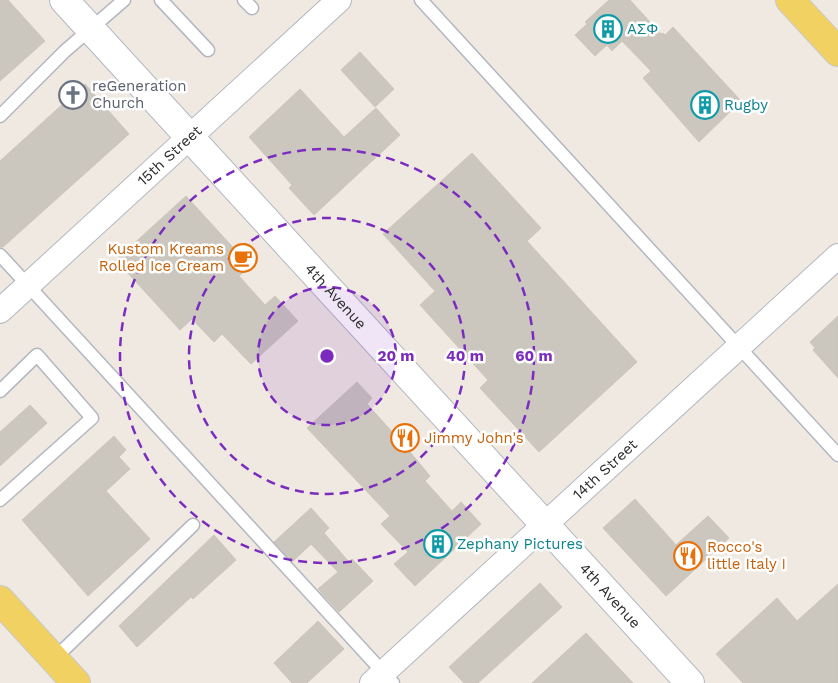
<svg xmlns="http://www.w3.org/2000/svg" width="838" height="683" font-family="'Work Sans',sans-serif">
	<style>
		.building { fill: #cbc7bf; stroke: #cbc5ba }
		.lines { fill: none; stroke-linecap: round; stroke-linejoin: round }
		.lane-casing { stroke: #b4b7c1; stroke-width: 15 }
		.street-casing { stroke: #b4b7c1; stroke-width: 26 }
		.secondary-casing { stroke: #b4b7c1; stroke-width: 30 }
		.primary-casing { stroke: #c9c9c9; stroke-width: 30 }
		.lane { stroke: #fff; stroke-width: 12 }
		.street { stroke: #fff; stroke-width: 24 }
		.secondary { stroke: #fff; stroke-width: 28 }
		.primary { stroke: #f2d163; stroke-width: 28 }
		.ring { fill: none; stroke: #7b2cbf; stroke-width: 2.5; stroke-dasharray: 9 6 }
		.labels { text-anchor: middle; stroke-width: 5; stroke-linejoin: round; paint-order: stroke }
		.culture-label { font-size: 15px; fill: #0d838f; stroke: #fff; text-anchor: start }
		.worship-label { font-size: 15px; fill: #5b616d; stroke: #fff; text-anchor: start }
		.street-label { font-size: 15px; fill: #2e2e2e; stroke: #fff }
		.food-label { font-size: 15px; fill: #c56008; stroke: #fff; text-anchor: start }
		.centre { fill: #7b2cbf; stroke: #fff; stroke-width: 2.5 }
		.ring-label { font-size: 15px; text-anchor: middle; font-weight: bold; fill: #7b2cbf; stroke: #fff; stroke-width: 5; stroke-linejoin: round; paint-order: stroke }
	</style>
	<rect width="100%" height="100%" fill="#efe9e1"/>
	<!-- building -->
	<g class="building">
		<path d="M0,0h8l37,41 -45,40z"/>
		<path d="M609,0h21l31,34 2,-1 2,2 8,-8 68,74 -42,41 -56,-64 8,-7 -29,-30 -10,10 -5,-6 -12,11 -20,-21 12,-11 -2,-2z"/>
		<path d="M360,52l34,37 -19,18 -34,-37z"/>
		<path d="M85,84l44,50 -126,113h-3v-86z"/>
		<path d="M300,89l44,48 32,-29 24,27 -86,80 -25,-27 3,-3 -43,-48z"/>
		<path d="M472,153l69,75 -14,13 110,121 -98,90 -59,-64 8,-8 -68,-75 15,-14 -52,-57z"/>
		<path d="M186,196l64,70 -11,10 26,29 10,-9 23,25 -47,43 -29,-30 -8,8 -22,-23 -12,11 -64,-70z"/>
		<path d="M838,316v62l-25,-28 2,-2 -5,-6z"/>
		<path d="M357,382l15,16 -5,6 27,30 4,-4 16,18 -4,4 20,24 -5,5 27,30 9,-9 20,22 -66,62 -21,-22 14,-12 -27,-28 9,-8 -83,-88z"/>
		<path d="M30,405l17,18 -47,43v-34z"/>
		<path d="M114,436l12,14 -7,7 11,12 -24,22 44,48 -62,57 -66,-76z"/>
		<path d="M635,499l41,46 32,-29 21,22 -63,58 -63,-68z"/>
		<path d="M311,508l18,20 -5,5 25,29 3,-3 21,22 -34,31 -21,-23 20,-17 -27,-28 -19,18 -18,-20z"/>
		<path d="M214,535l22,25 -43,39 -2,-2 -54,50 -18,-21z"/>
		<path d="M540,583l22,24 -84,76h-14l-15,-16z"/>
		<path d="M838,584v99h-95l-27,-29 61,-56 20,23z"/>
		<path d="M318,621l26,28 -37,34h-15l-18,-20z"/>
		<path d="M586,633l47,50h-101z"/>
	</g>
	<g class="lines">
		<defs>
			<g id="lane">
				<path d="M161,0l47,50"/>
				<path d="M244,0l8,8"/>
				<path d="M421,0l417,455"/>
				<path d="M0,116l65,-65 59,-51"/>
				<path d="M0,255l393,428"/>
				<path d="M0,391l37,-36 55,63 -92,82"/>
				<path d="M54,659l139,-134"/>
			</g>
			<g id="street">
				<path id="s1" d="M0,311l339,-311"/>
				<path id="s2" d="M372,683l466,-427"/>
			</g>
			<g id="secondary">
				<path id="s3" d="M64,0l626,683"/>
			</g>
			<g id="primary">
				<path d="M790,0l48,52"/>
				<path d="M0,600l76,83"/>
			</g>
		</defs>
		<!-- lane casing -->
		<use href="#lane" class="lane-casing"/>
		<!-- street casing -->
		<use href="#street" class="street-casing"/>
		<!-- secondary casing -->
		<use href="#secondary" class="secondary-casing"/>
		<!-- primary casing -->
		<use href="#primary" class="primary-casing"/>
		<!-- lane -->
		<use href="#lane" class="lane"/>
		<!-- street -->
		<use href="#street" class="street"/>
		<!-- secondary -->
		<use href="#secondary" class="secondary"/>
		<!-- primary -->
		<use href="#primary" class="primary"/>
	</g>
	<!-- distance rings -->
	<circle cx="327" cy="356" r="69" fill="#7b2cbf" fill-opacity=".12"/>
	<g class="ring">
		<circle cx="327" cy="356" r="69"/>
		<circle cx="327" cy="356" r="138"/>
		<circle cx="327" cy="356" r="207"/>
	</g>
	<!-- icons -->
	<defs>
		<symbol id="building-ring" viewBox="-11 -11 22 22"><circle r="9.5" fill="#fff" stroke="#0f9aa8" stroke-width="1.5"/><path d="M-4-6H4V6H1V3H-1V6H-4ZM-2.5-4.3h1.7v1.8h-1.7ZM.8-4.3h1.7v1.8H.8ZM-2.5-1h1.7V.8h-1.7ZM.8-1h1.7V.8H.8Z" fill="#0f9aa8"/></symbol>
		<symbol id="church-ring" viewBox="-11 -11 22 22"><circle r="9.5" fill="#fff" stroke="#6b7280" stroke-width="1.5"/><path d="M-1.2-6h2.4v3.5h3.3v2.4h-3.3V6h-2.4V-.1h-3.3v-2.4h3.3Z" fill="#6b7280"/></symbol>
		<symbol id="cafe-ring" viewBox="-11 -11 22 22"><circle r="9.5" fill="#fff" stroke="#e8710a" stroke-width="1.5"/><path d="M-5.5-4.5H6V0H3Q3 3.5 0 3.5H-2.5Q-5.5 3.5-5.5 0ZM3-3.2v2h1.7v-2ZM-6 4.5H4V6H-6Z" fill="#e8710a"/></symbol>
		<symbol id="restaurant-ring" viewBox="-11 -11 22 22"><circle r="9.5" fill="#fff" stroke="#e8710a" stroke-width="1.5"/><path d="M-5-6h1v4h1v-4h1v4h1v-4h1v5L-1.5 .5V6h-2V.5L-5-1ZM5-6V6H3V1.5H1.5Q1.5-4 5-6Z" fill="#e8710a"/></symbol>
	</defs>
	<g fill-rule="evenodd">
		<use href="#building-ring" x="592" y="13" width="32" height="32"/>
		<use href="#church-ring" x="57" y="79" width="32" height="32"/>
		<use href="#building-ring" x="689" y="89" width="32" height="32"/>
		<use href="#cafe-ring" x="227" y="242" width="32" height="32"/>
		<use href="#restaurant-ring" x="389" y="422" width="32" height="32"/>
		<use href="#building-ring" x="422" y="528" width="32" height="32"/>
		<use href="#restaurant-ring" x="672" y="540" width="32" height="32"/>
	</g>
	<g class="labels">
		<!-- culture labels -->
		<g class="culture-label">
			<text x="627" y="34">AΣΦ</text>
			<text x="724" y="110">Rugby</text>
			<text x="457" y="549">Zephany Pictures</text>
		</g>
		<!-- worship labels -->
		<g class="worship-label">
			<text x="92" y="91">reGeneration<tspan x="92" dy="17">Church</tspan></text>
		</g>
		<!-- street labels -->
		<g class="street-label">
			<text dy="5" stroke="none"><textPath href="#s1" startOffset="230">15th Street</textPath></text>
			<text dy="5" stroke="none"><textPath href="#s3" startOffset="402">4th Avenue</textPath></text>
			<text dy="5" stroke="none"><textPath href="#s2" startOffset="316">14th Street</textPath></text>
			<text dy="5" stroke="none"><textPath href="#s3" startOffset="808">4th Avenue</textPath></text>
		</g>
		<!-- food labels -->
		<g class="food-label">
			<text x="224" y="254" text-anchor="end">Kustom Kreams<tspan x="224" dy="17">Rolled Ice Cream</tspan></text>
			<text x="424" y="443">Jimmy John's</text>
			<text x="707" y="552">Rocco's<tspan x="707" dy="17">little Italy I</tspan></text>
		</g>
	</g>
	<circle cx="327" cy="356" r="8" class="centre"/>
	<g class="ring-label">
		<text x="396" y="361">20 m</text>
		<text x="465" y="361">40 m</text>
		<text x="534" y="361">60 m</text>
	</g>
</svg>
